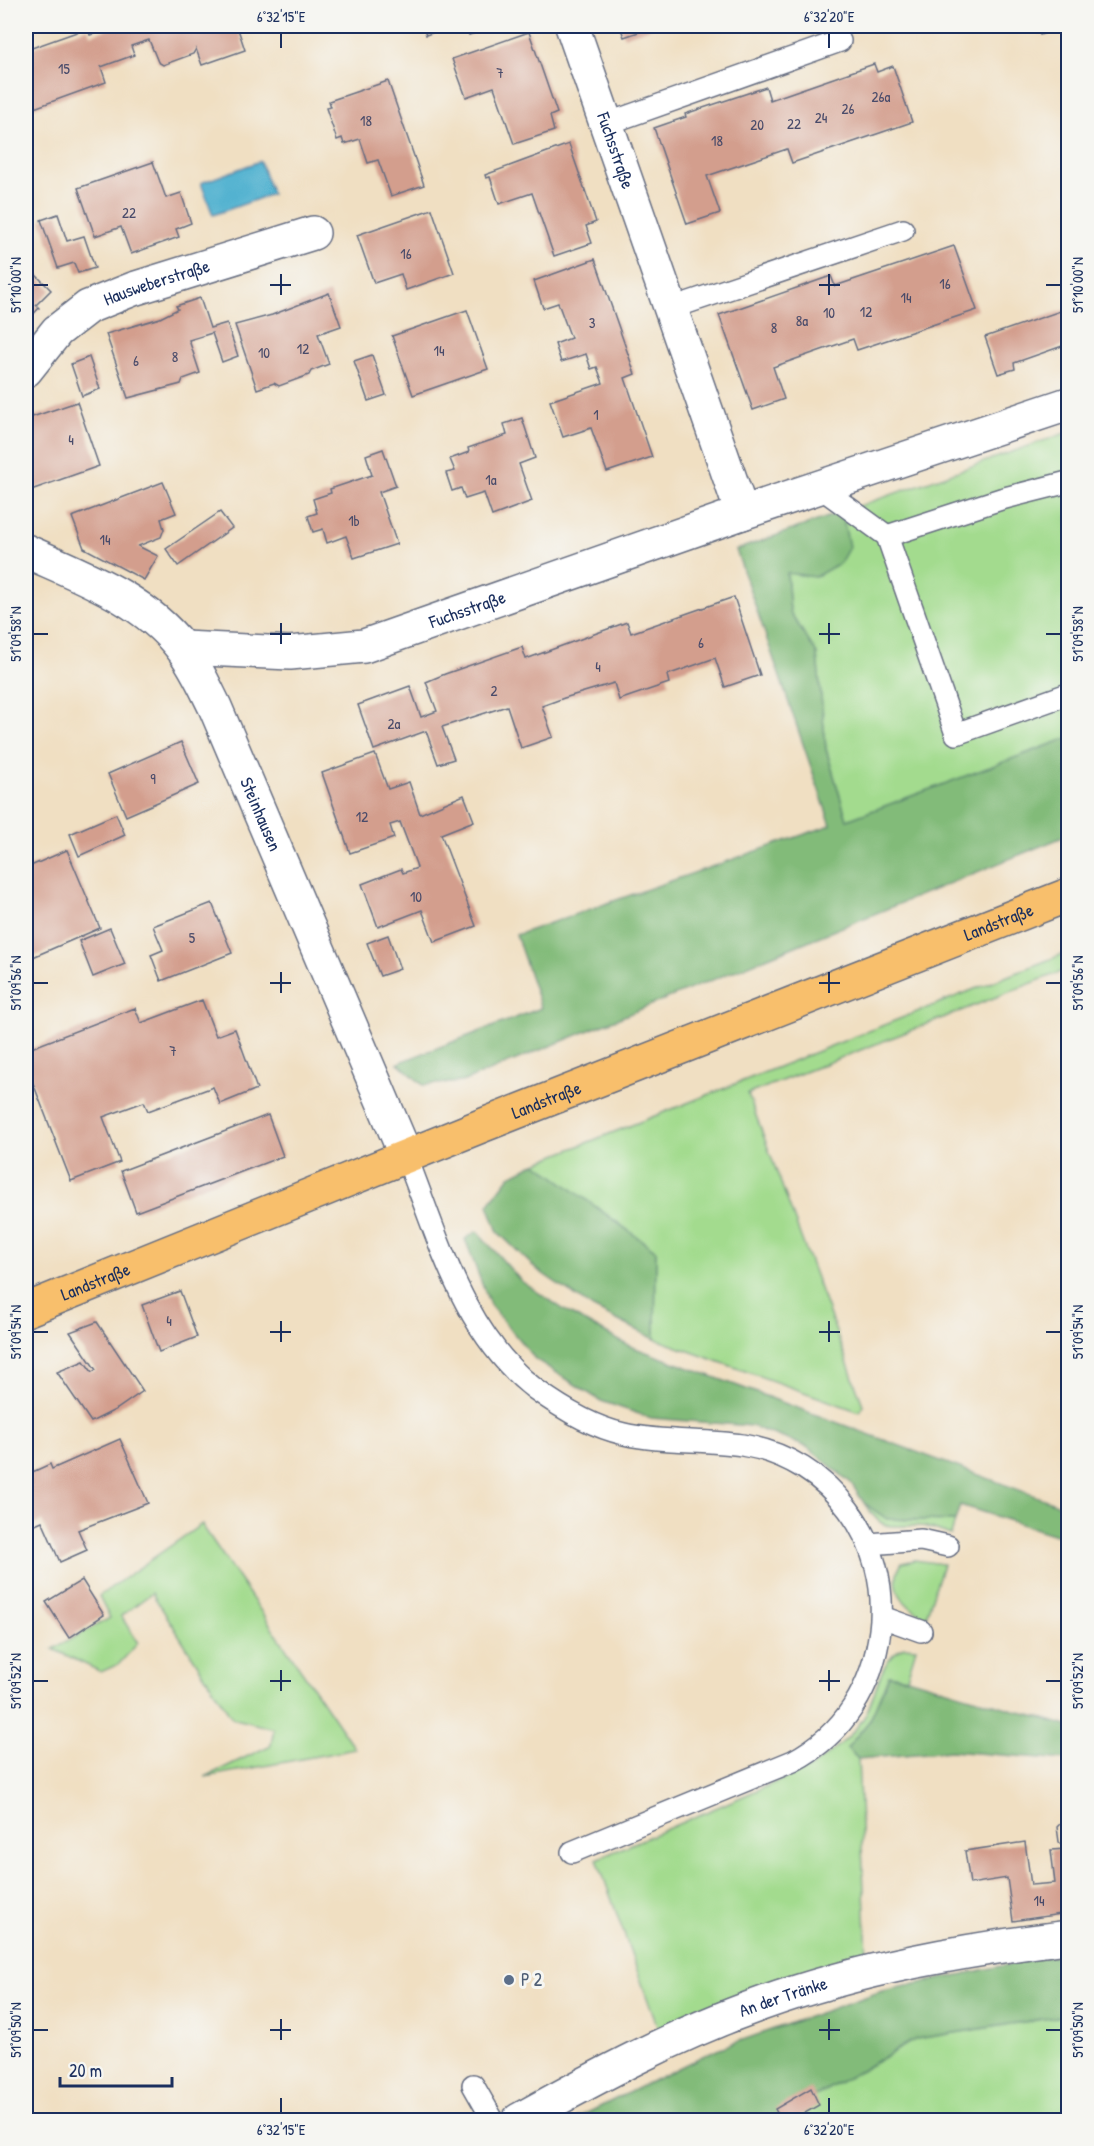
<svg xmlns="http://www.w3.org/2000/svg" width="1094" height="2146" font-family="'Patrick Hand',sans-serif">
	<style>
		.green { fill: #a3db8e; stroke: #5f8576; stroke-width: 1.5 }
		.forest { fill: #82bb79; stroke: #4e756c; stroke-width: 1.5 }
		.water { fill: #52b2d0; stroke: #367097; stroke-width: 1.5 }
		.building { fill: #d39e8d }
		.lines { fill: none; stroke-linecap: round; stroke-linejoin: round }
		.service-casing { stroke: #666d81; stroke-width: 24 }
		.minor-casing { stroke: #666d81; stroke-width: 36 }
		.primary-casing { stroke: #666d81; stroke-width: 36 }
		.service { stroke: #fff; stroke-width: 21 }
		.minor { stroke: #fff; stroke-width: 33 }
		.primary { stroke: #f8bf6c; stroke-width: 33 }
		.ticks { fill: none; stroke: #1b2f5e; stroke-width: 2 }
		.service-dot { fill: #5c6f8a; stroke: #f6f6f2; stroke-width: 2 }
		.labels { text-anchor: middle; stroke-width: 6; stroke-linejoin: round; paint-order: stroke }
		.number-label { font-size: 15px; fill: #494b6a }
		.street-label { font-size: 18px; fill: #1b2f5e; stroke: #f6f6f2 }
		.service-label { font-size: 18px; fill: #4e5e75; stroke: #f6f6f2; text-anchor: start }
		.neatline { fill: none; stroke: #1b2f5e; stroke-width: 2 }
		.ticks-label { font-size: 15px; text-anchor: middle; fill: #1b2f5e }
	</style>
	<rect width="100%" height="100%" fill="#f6f6f2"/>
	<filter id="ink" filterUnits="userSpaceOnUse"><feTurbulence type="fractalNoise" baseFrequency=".0167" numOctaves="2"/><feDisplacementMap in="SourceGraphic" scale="12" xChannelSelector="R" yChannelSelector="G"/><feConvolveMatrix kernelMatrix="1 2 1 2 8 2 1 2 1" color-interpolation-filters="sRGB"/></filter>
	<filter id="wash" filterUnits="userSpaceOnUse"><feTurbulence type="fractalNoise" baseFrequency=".008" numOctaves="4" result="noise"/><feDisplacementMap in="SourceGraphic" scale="24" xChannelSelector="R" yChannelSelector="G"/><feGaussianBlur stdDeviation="1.35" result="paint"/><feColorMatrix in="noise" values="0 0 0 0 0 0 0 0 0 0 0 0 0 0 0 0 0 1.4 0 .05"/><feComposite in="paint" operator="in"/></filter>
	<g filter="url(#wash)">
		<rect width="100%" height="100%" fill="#f0dfc2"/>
		<!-- green -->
		<g class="green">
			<path d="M1068,432v306l-221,82 -21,-71 -9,-94 -27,-43 -3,-40 28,5 27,-65z"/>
			<path d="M1068,952v17l-320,125 115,311 -3,7 -205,-73 1,-88 -120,-88z"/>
			<path d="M864,1503l23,16 68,2 -4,14c-10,-3 -21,-9 -32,-9 -33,-2 -34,8 -55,-23z"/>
			<path d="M202,1524v1l153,224 -150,28 66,-32 3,-16 -42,-11 -80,-125 -31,23 17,27 -19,21 -18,8 -48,-23 57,-31 -11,-22z"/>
			<path d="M915,1560l28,4 -17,53c-22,-10 -39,-30 -24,-54z"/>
			<path d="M904,1647l12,1 -9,30 -18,-3 -19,45 -23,28 11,11 9,197 -208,75 -62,-172 214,-92c19,-14 39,-28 52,-48 14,-23 15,-60 41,-72z"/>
			<path d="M1068,2015v105h-295l143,-81z"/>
		</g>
		<!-- forest -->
		<g class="forest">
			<path d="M842,512l7,35 -9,16 -25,14 -28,-4 3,39 27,42 9,95 21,71 221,-82v97l-606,247 -39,3 -25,-22 143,-55 -25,-73 315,-110 -95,-275z"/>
			<path d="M536,1163l120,88 -1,88 -62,-31 -57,-39 -38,-37 -10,-27 22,-29z"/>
			<path d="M477,1231l44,50 48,32 58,32 441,163v31l-108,-34 -5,16 -68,-2 -23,-16 -13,-20 -44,-36 -56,-21 -100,-8 -50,-17 -66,-42 -45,-54 -25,-66z"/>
			<path d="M889,1675l18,3 161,48v34l-118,-9 -92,8 -11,-11 23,-28z"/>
			<path d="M1068,1955v60l-152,24 -143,81h-200l144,-71 165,-58 163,-34z"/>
		</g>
		<!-- water -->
		<path class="water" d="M260,161l12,33 -59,21 -12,-32z"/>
		<g id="blocks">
			<!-- building -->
			<g class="building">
				<path d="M118,26h119l8,24 -43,15 -6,-16 -3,5 -30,11 -5,-3 -9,-22 -18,6 3,9 -33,12 5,15 -80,29v-61l62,-22 2,7z"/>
				<path d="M423,26h27l-24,9z"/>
				<path d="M466,26h29l-26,9z"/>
				<path d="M620,26h36l-32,11z"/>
				<path d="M1037,26h29l-26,9z"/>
				<path d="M529,32l28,81 -7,3 4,15 -40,13 -20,-57 -28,10 -14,-38z"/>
				<path d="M874,64l3,8 16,-6 19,56 -120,41 -5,-14 -80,27 13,37 -33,11 -33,-96 32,-11 -1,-3 81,-27 4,13z"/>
				<path d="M388,81l36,104 -33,11 -13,-36 -10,3 -8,-24 -16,5 -2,-6 -5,2 -11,-32 5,-1 -2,-6z"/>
				<path d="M569,144l27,78 -10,4 6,17 -38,13 -22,-63 -33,11 -9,-27 -4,1 -1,-3z"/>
				<path d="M153,162l13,36 15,-5 10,30 -15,6 3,8 -48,17 -10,-27 -26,9 -17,-48z"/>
				<path d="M432,209l22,64 -48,17 -5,-16 -27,9 -17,-48z"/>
				<path d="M58,214l9,27 17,-5 11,32 -17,5 -4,-10 -16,5 -17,-48z"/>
				<path d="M954,246l23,64 -120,40 -4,-11 -80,28 11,32 -31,11 -34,-95 112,-39 4,10z"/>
				<path d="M595,259l40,115 -10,4 27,79 -45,15 -16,-44 -28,9 -13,-36 53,-18 -6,-16 -6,2 -5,-15 -25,8 -6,-18 16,-6 -13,-35 -15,5 -9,-27z"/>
				<path d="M26,265l25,25 -15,15 3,3 -13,14z"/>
				<path d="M329,293l12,33 -23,8 11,30 -18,7 -2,4 -30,11 -5,-3 -17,6 -22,-64 37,-10z"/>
				<path d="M200,298l10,30 17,-5 11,33 -16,6 -10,-29 -23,7 11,33 -17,6 -2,5 -53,14 -22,-64 54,-16 18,-9 -2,-3z"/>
				<path d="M1066,309l2,35 -54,19 1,6 -17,5 -13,-37z"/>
				<path d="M467,310l21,59 -75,26 -21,-59z"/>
				<path d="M372,355l14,40 -18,6 -14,-40z"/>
				<path d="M89,357l11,32 -18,7 -11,-32z"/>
				<path d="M77,402l22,64 -68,24 -5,-16v-55z"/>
				<path d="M522,418l13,40 -16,6 13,37 -40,15 -8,-23 -19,6 -4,-11 -9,3 -6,-18 9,-2 -5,-12 19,-7 -1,-4 39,-13 -3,-11z"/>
				<path d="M383,449l13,37 -17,6 18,52 -43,14 -8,-22 -19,7 -4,-14 -10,3 -5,-16 9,-3 -4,-14 18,-6 -1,-4 42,-14 -6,-20z"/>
				<path d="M163,482l13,31 -15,6 3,10 -3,8 -23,9 20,10 -14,24 -60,-32 -12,-31z"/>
				<path d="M220,512l12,16 -54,38 -12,-17z"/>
				<path d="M734,597l26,78 -35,12 -10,-29 -48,17 2,8 -50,17 -5,-17 -50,15 -22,8 11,31 -32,11 -14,-42 -65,21 12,32 -16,5 -12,-33 -52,19 -16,-45 52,-19 11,31 16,-6 -11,-29 19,-8 77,-27 4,12 101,-37 4,11z"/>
				<path d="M181,742l18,42 -73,32 -18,-42z"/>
				<path d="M375,754l13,35 21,-7 11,32 44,-19 10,26 -33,13 35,92 -42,16 -12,-32 -44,17 -16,-43 39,-15 2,4 14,-5 -1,-4 -16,-42 -10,3 4,13 -44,15 -28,-80z"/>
				<path d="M116,814l9,21 -46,21 -9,-22z"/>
				<path d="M67,850l33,78 -74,32v-92z"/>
				<path d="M212,903l20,50 -71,28 -10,-26 12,-5 -10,-24z"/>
				<path d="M110,928l15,36 -32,13 -14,-36z"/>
				<path d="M388,935l12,34 -20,7 -13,-33z"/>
				<path d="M202,1000l14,36 19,-7 22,60 -37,15 -7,-17 -65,24 -4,-9 -41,15 17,45 -49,19 -45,-116v-15l109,-42 6,15z"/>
				<path d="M268,1115l15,41 -147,56 -15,-41z"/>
				<path d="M180,1291l17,46 -38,15 -17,-47z"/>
				<path d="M97,1322l46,69 -26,18 -26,13 -34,-50 27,-11 8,11 4,-2 -26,-38z"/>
				<path d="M120,1439l28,64 -70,27 9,20 -27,12 -18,-41 -16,7v-53l24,-11 2,5z"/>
				<path d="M82,1580l22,35 -35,23 -23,-36z"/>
				<path d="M1068,1820v93l-55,8 -6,-43 -37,6 -5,-33 60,-9 6,43 24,-2 -4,-33 15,-1 -7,-7 -2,-15 6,-6z"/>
				<path d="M811,2088l8,17 -26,15h-12l-6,-11z"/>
			</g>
		</g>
	</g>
	<g filter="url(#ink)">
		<use href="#blocks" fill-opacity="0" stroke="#666d81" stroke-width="1.5"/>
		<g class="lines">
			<defs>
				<g id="service">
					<path d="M606,124l234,-83"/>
					<path d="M669,309l234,-79"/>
					<path d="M821,488l66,48 69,198 112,-40"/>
					<path d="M887,536l114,-37 67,-17"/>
					<path d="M406,1156c32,80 57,178 129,233 26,19 57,38 89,45 39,9 79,5 118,11 89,14 149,97 138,185 -7,57 -36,104 -87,131l-221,91"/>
					<path d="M869,1544l52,-4 27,6"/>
					<path d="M882,1617l39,14"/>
					<path d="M473,2085l20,35"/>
				</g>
				<g id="minor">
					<path id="s1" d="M572,26l170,487"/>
					<path id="s2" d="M26,370l31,-39 31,-24 45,-18 180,-56"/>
					<path id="s3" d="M26,551c55,25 117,47 155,96 14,17 24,40 34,60l191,449"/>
					<path id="s4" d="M183,648l107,5 74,-7 378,-133 326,-109"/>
					<path id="s5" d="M519,2120c79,-44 157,-86 242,-116 100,-36 203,-54 307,-67"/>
				</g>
				<g id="primary">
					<path id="s6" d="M26,1310l455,-184 587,-231"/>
				</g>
			</defs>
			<!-- service casing -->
			<use href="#service" class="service-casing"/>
			<!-- minor casing -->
			<use href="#minor" class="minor-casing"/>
			<!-- primary casing -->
			<use href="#primary" class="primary-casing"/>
			<!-- service -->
			<use href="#service" class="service"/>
			<!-- minor -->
			<use href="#minor" class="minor"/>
			<!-- primary -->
			<use href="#primary" class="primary"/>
		</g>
	</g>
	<!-- ticks -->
	<path class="ticks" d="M281,33v15M829,33v15M281,274v21M829,274v21M33,285h15M270,285h21M819,285h21M1046,285h15M281,623v21M829,623v21M33,634h15M270,634h21M819,634h21M1046,634h15M281,972v21M829,972v21M33,983h15M270,983h21M819,983h21M1046,983h15M281,1321v21M829,1321v21M33,1332h15M270,1332h21M819,1332h21M1046,1332h15M281,1670v21M829,1670v21M33,1681h15M270,1681h21M819,1681h21M1046,1681h15M281,2019v21M829,2019v21M33,2030h15M270,2030h21M819,2030h21M1046,2030h15M281,2098v15M829,2098v15"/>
	<!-- markers -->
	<circle class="service-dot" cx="509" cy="1980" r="6"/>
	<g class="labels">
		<!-- number labels -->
		<g class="number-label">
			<text x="64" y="74">15</text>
			<text x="500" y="78">7</text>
			<text x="881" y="102">26a</text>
			<text x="848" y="114">26</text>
			<text x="821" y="123">24</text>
			<text x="366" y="126">18</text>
			<text x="794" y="129">22</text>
			<text x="757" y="130">20</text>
			<text x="717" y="146">18</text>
			<text x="129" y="218">22</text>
			<text x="406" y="259">16</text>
			<text x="945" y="289">16</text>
			<text x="906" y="303">14</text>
			<text x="866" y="317">12</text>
			<text x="829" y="318">10</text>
			<text x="802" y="326">8a</text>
			<text x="592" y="328">3</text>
			<text x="774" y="333">8</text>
			<text x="303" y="354">12</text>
			<text x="439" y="356">14</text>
			<text x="264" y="358">10</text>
			<text x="175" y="362">8</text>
			<text x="136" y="366">6</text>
			<text x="596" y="420">1</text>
			<text x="71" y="445">4</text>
			<text x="491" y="485">1a</text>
			<text x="354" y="526">1b</text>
			<text x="105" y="545">14</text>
			<text x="701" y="648">6</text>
			<text x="598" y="672">4</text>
			<text x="494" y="696">2</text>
			<text x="394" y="729">2a</text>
			<text x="153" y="784">9</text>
			<text x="362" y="822">12</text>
			<text x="416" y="902">10</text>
			<text x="192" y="943">5</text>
			<text x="173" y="1056">7</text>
			<text x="169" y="1326">4</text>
			<text x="1039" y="1906">14</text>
		</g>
		<!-- street labels -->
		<g class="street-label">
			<text dy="6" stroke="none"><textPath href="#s1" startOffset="132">Fuchsstraße</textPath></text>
			<text dy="6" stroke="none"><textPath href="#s2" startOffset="162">Hausweberstraße</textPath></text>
			<text dy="6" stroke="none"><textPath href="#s4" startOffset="291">Fuchsstraße</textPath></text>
			<text dy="6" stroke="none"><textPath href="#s3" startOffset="370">Steinhausen</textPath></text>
			<text dy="6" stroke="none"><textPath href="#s6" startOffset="1047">Landstraße</textPath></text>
			<text dy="6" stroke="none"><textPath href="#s6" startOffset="561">Landstraße</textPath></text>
			<text dy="6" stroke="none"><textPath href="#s6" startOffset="75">Landstraße</textPath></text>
			<text dy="6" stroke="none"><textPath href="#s5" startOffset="292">An der Tränke</textPath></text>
		</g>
		<!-- service labels -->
		<g class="service-label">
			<text x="521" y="1986">P 2</text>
		</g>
	</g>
	<!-- margin -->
	<rect width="1094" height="2146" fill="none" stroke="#f6f6f2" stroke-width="66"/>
	<!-- scale -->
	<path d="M60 2077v9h112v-9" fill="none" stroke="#1b2f5e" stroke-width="3"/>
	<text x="69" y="2077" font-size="18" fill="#1b2f5e" stroke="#f6f6f2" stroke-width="4.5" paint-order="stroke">20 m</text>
	<rect x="33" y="33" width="1028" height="2080" class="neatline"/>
	<g class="ticks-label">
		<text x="281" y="22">6°32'15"E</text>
		<text x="829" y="22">6°32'20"E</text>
		<text transform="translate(16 285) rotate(-90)" y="5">51°10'00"N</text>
		<text transform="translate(1078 285) rotate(-90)" y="5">51°10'00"N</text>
		<text transform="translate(16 634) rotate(-90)" y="5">51°09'58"N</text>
		<text transform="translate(1078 634) rotate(-90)" y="5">51°09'58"N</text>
		<text transform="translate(16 983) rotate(-90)" y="5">51°09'56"N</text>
		<text transform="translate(1078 983) rotate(-90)" y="5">51°09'56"N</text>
		<text transform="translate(16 1332) rotate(-90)" y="5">51°09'54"N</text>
		<text transform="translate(1078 1332) rotate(-90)" y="5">51°09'54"N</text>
		<text transform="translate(16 1681) rotate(-90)" y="5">51°09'52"N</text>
		<text transform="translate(1078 1681) rotate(-90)" y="5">51°09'52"N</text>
		<text transform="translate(16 2030) rotate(-90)" y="5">51°09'50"N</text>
		<text transform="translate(1078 2030) rotate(-90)" y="5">51°09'50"N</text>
		<text x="281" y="2135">6°32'15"E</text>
		<text x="829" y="2135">6°32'20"E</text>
	</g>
</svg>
